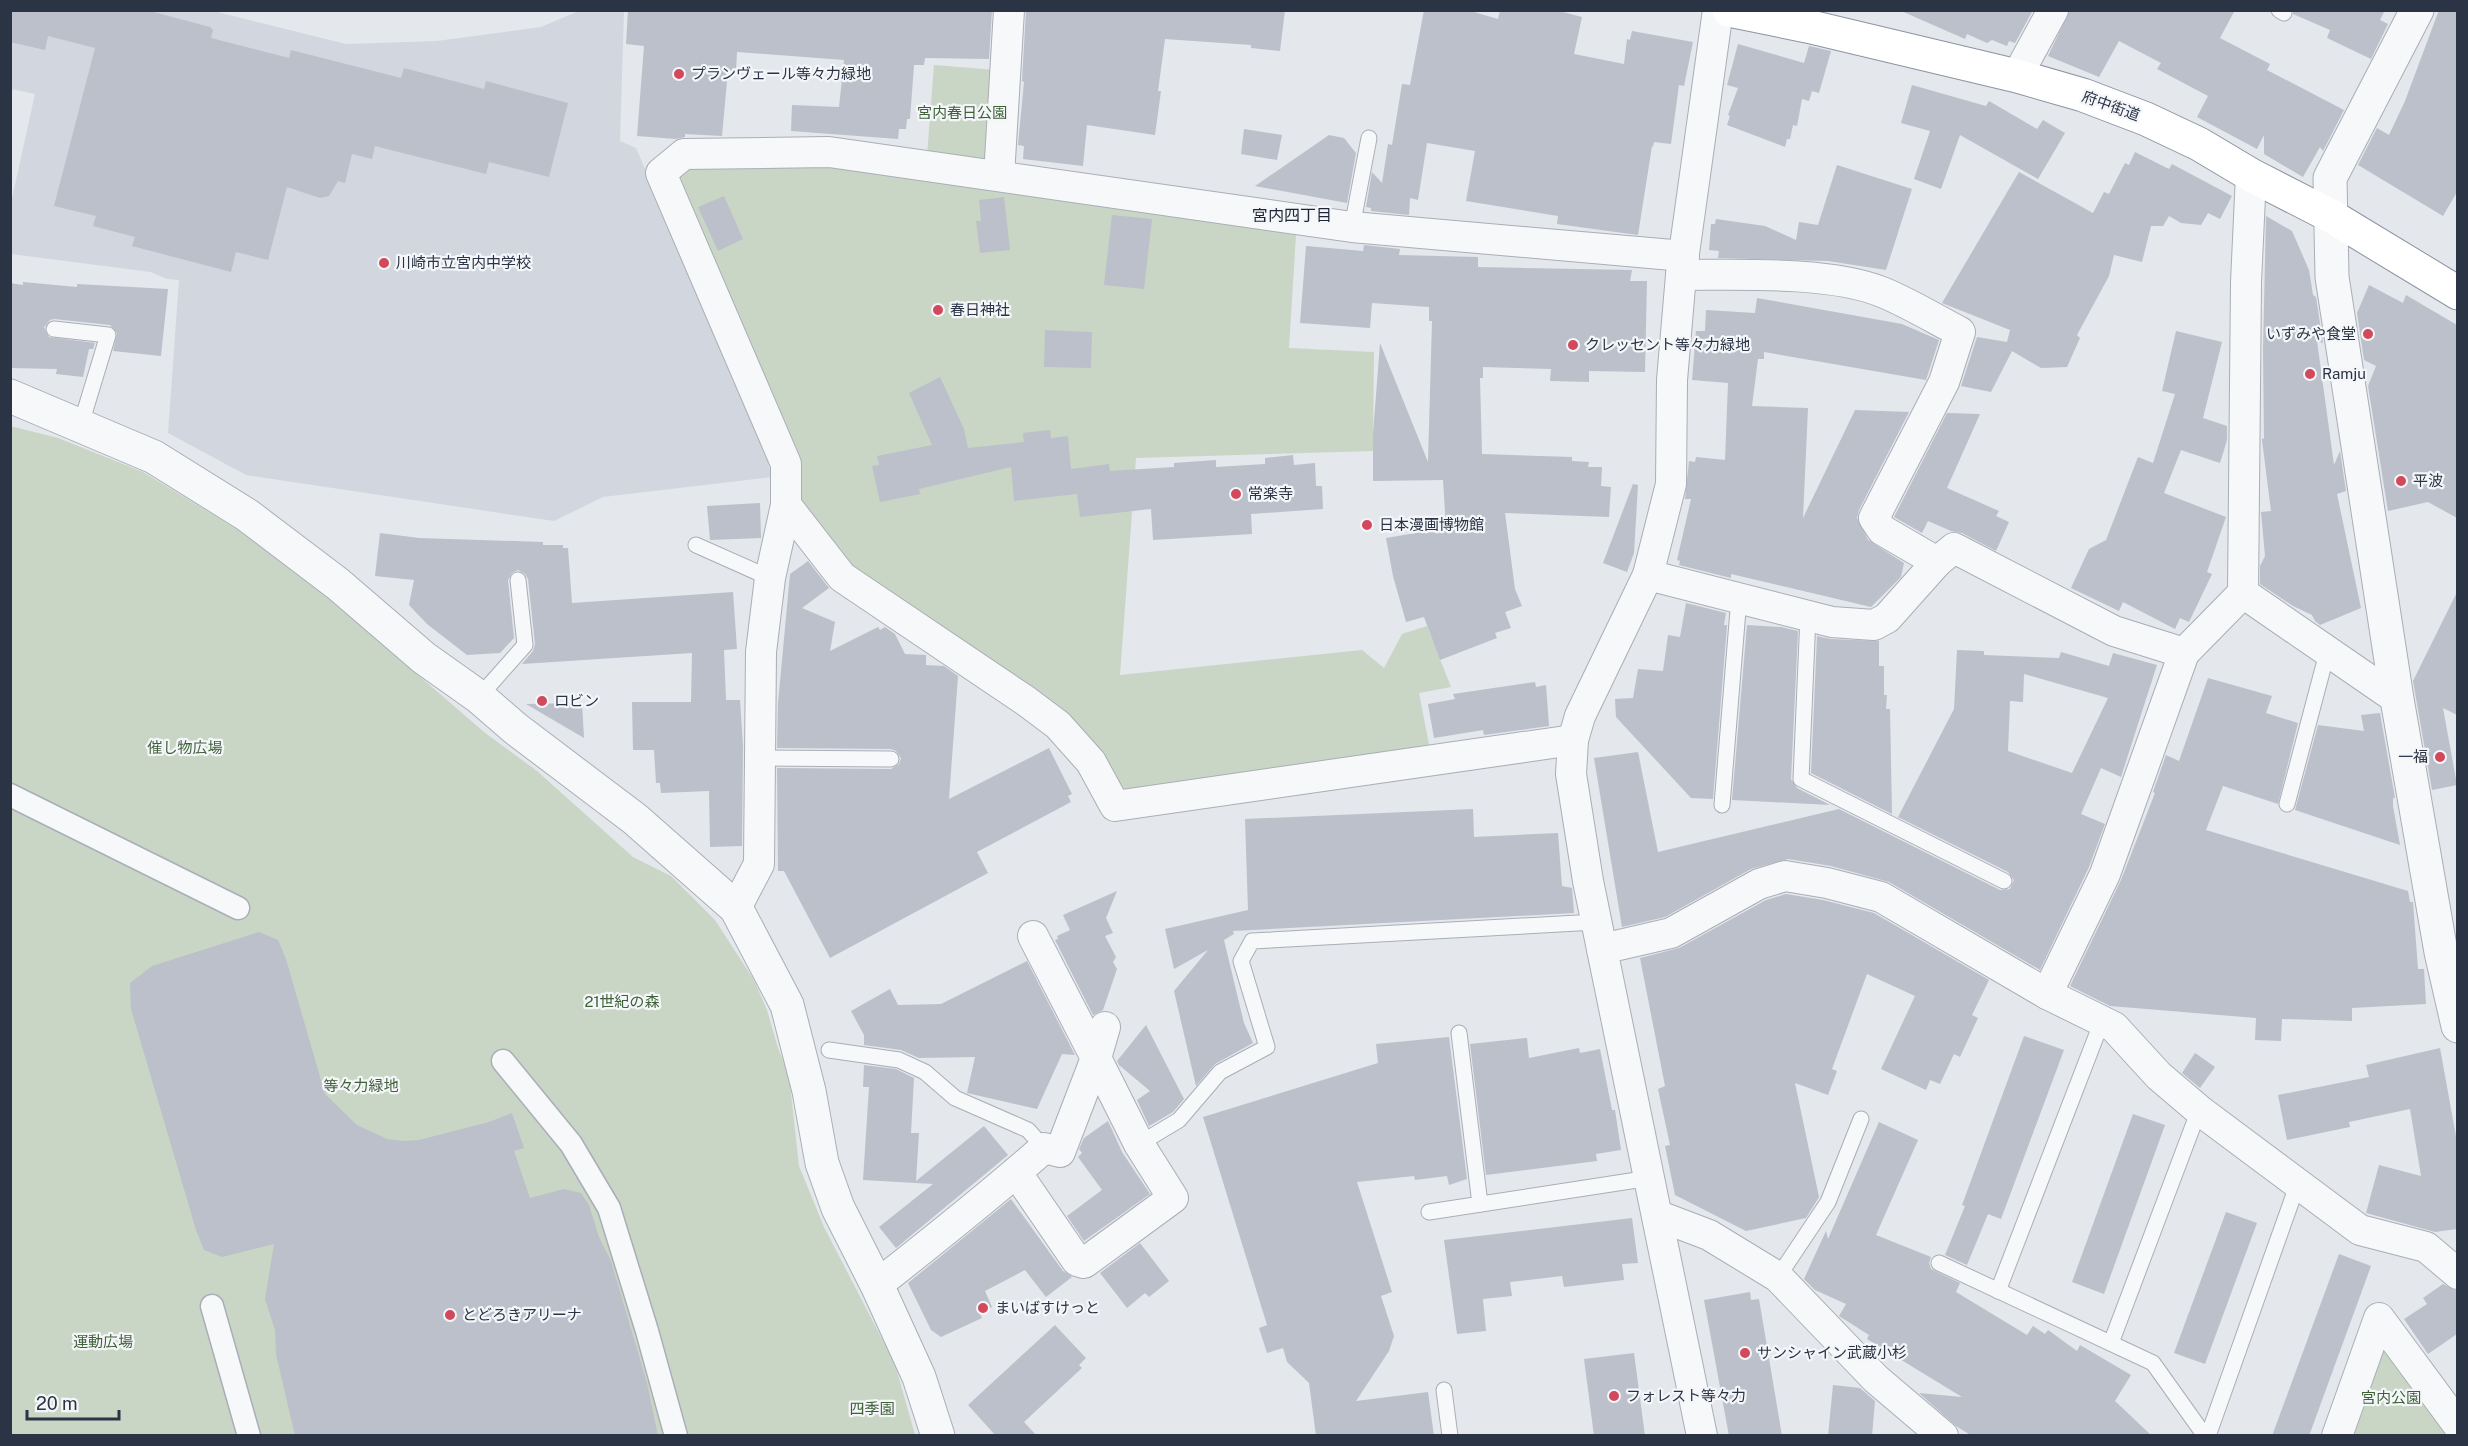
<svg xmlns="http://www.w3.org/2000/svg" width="2468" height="1446" font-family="'Public Sans','Noto Sans JP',sans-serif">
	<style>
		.built { fill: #d2d6de }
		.green { fill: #c9d6c5 }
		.building { fill: #bbc0ca; fill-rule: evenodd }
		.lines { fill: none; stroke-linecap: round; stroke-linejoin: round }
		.service-casing { stroke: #a9aeb7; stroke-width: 17 }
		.pedestrian-casing { stroke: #a9aeb7; stroke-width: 25 }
		.minor-casing { stroke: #a9aeb7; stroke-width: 32 }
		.tertiary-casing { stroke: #a9aeb7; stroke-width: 35 }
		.trunk-casing { stroke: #8b94a3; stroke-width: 35 }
		.service { stroke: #f7f8fa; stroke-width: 15 }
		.pedestrian { stroke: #f7f8fa; stroke-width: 22 }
		.minor { stroke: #f7f8fa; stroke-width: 30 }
		.tertiary { stroke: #f7f8fa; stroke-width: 33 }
		.trunk { stroke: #fff; stroke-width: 33 }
		.poi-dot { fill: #d1495b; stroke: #f4f6f9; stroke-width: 2 }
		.labels { text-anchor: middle; stroke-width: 4.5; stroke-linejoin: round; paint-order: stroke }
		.poi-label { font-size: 15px; fill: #2b3445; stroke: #f4f6f9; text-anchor: start }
		.street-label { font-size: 15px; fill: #2b3445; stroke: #f4f6f9 }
		.park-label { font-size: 15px; fill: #3f6138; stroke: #f4f6f9 }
		.neighbourhood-label { font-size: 16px; fill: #1d2536; stroke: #f4f6f9 }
	</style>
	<rect width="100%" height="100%" fill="#e4e7ec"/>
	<!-- built -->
	<path class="built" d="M11,11h202l133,33 91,-3 104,-14 38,-16h45l-4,130 16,7 126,290 10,39 -169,20 -49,24 -308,-46 -78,-42 11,-153 -12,-1 -16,-7 -140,-18v-51l24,-109 -24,-5z"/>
	<!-- green -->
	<g class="green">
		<path d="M934,65l62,5 -5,96 -64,-10z"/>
		<path d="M821,163l475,72 -7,113 85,4 -1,99 -237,7 -16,217 242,-25 22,18 18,-34 25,-8 24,61 -32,6 11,57 -312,45 -25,-46 -245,-179 -52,-70 5,-30 -127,-292 17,-12z"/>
		<path d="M10,426l48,12 85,34 105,64 81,62 155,134 53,39 96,86 38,19 44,44 39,60 13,30 11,38 11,27 10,91 25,61 71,137 20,71h-904z"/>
		<path d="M2379,1318l78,117 -120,1z"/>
	</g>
	<!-- building -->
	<g class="building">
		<path d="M10,10h136l64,17 3,3 -2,8 78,20 2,-8 110,28 3,-10 80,21 2,-8 82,22 -19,74 -60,-15 -3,12 -111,-28 -3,13 -20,-5 -7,29 -7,-2 -9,15 -9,2 -33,-11 -19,73 -32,-8 -5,20 -99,-26 3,-9 -42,-11 3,-10 -42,-10 41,-158 -47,-12 -3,14 -35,-8z"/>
		<path d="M628,10h364l-3,49 -64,-1 -1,7h-10l-4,54h-3l-1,10h-7l-1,10 -107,-8 1,-26 47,2 5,-47 -107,-8 -1,19 -8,-1 -6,66 -37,-2v3l-9,2 -39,-3 7,-90 -18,-2z"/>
		<path d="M1026,10h259l-5,41 -29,-3v-3l-86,-6 -7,52h3l-6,44 -68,-10 -4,41 -60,-7 1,-13 -6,-1 6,-63 -2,-1z"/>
		<path d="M1424,10h43l31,9 2,-9h55l27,7 -8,37 50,10 3,-25 3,1 2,-9 61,11 -9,44 -5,-1 -8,59 -17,-2 -1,5 -1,-1 -14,89 -81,-11 1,-8 -92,-15 9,-50 -48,-8 -9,57 -8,-2 -1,17 -38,-4v-3l-5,-1 6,-35 10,11 6,-39 4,1 10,-61 8,1z"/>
		<path d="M1899,10h134l-18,33 -6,-2 -2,5 -15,-6 -5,3 -20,-9 -2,5z"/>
		<path d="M2070,10h165l-15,28 50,26 -3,6 77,40 -21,41 -3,-4 -17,30 -39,-23v-19l-7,14 -60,-32 11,-21 -51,-27 4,-6 -42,-22 -20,36 -51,-21z"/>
		<path d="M2293,10h92l-5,10 8,4 -17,35 -44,-21 3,-8 -37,-16z"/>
		<path d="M2439,10h18v182l-14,24 -85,-51 19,-37 12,7 16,-34z"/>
		<path d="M1738,44l66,19 5,-17 22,5 -12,42 -7,-2 -3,10 -7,-2 -5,27 -4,-1 -3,14h-3l-2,8 -58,-22 3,-9 -2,-1 10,-27 -11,-3z"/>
		<path d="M1912,85l74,21 3,-5 48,28 6,-9 22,13 -27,46 -78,-44 -19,54 -27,-10 16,-48 -29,-8z"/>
		<path d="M1244,129l38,6 -5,25 -36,-6z"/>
		<path d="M1329,135l15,3 12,15 -9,50 -92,-17z"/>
		<path d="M2135,152l34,17 3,-5 60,32 -12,23 -12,-6 -7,12 -20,-2 -12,-7 -6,10h-12l-9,36 -28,-7 -5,21 -32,59 3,3 -13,29 -26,1 -29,-17 -21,41 -30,-6 16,-49 30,5 3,-12 -68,-27 77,-131 74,41 11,-21 5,2 16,-31 4,2z"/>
		<path d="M1837,165l75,24 -26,81 -58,-9 -110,-3 1,-7 -10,-1 2,-26h4l1,-5 49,7 31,14 3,-18 19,3z"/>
		<path d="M724,196l19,43 -25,12 -20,-44z"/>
		<path d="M1004,197l6,53 -30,3 -4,-32h5l-2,-21z"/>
		<path d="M1112,215l40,4 -8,70 -40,-4z"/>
		<path d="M2266,216l26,15 17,39 4,25 3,2 7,46 -6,-2 17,124 6,-14 6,40 -9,3 24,114 -41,17 -5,-4 -3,-6 -19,-9 -33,-22v-18l5,-10 -4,-44 10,-1 -9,-71v-2l2,1 -1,-89z"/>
		<path d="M1364,245l36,4 -1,6 79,2v10l154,3 -2,11h17l-2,91 -56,-1v11l-39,-1 1,-12 -68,-2v11h-3l2,76 90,3v4l17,1 -1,5h14l-1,19 10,1 -2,30 -104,-4 10,76 7,17 -17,6 6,16 -16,5 2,5 -57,22 -16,-43 -18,5 -13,-46 -7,-38 60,-10 -3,-48 -70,1v-47l7,-91 48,119 4,-141h-3v-14l-57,-4 -2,25 -70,-5 6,-77 57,5z"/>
		<path d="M23,282l54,5v-3l91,5 -7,67 -48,-5 4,-18 -7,-8 -56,-6 -4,1 -6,7 5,10 46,6 -2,6h-4l-6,28 -27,-3 1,-5 -47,-1v-85l13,2z"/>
		<path d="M2369,285l34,18 3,-8 51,30v193l-29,-16 -40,9 -20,-125 8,-20 -12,-6 -7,-47z"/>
		<path d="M1757,298l145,26 37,16 -13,40 -162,-28v7h-6l-6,47 56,2 -5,110 52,-108 54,2 -50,98 -2,8 11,22 36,23 -3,14 -30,30 -140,-33v4l-52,-13 1,-4 -3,-1 14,-61h-6l4,-38 6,1 1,-5 29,3 3,-77 -36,-3 4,-49h9l1,-21 49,3z"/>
		<path d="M1045,330l47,2 -1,36 -47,-1z"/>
		<path d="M2176,331l46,11 -19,76 24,8v14l-7,23 -39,-13 -17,43 62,24 -19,55 5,2 -23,48 -9,-4 -5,11 -52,-27 -4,9 -48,-23 18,-39 17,-9 32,-83 15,6 22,-69 -13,-3z"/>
		<path d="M940,377l24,52 4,19 56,-6 -1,-9 27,-3 1,8 17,-2 3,33 38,-5 1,7 64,-4v-4l42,-3v7l49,-3v-6l28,-3 1,10 21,-2 1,23h6l1,23 -72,5 1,20 -99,6 -2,-31 -71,8 -3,-23 -63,7 -3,-34 -92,22 1,5 -40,8 -8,-36 7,-1 -2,-9 55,-11 -23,-52z"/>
		<path d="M1947,413l33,1 -33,74 52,23 -3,5 13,6 -13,29 -34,-18 -11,-2 -23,-10 -6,12 -28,-16z"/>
		<path d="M1633,484l5,1 -4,68 -7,19 -24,-9z"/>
		<path d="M760,503l1,35 -51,2 -3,-34z"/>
		<path d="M380,533l39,5 124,4v3h20v3h5l4,55 161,-11 4,57 -13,1 2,50h14l3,46 -1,100 -32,1 -1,-56 -48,2 -1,-10h-4l-2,-33h-21l-1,-48h59l1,-49 -170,11 11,-13 2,-7 -7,-65 -3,-5 -7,-4 -6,3 -4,7 6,58 -14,15 -33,2 -40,-31 -18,-19 5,-25 -39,-4z"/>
		<path d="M808,561l21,27 -27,20 33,14 -5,29 48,-24 2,3 5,-3 10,7 10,20 21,1v10l18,1 14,10 -9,123 100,-51 23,46 -4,2 3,6 -94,50 11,21 -158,85 -46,-87h-6l-1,-103 114,1 8,-5 2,-6 -5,-7 -5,-2 -114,-1 1,-45 12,-129z"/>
		<path d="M2457,592v123l-14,-7 14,77 -25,5 -19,-109z"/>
		<path d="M1686,603l40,10 -2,12h3l-14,174 -22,-1 -75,-81 -1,-18 18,-1 5,-29 25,2 5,-36 12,2z"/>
		<path d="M1747,625l34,2 17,4 -7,148 6,9 33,17 -98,-5z"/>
		<path d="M1817,636l14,3 48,2v25h5v29h3l-1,14h4l2,105 -81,-41z"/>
		<path d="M1957,650l27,1v4l75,3 2,-6 48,14 4,-13 44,12 -36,112 -20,-9 -20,46 24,10 -16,43 -49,103 -151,-88 -58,-16 -43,-7 -37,10 -86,48 -43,10 -28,-169 44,-6 20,100 181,-43 161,81 10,-1 4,-9 -6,-8 -110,-55 56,-108zM2024,674l84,24 -36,75 -64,-22 2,-50 13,1z"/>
		<path d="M2208,678l64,18 -6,17 32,10 -20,81 -55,-18 -17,44 202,61 2,11h3l5,67h6l2,35 -74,4v13l-70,-2 -1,22 -26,-1 1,-22 -146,-12 -40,-20 51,-106 34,-87 -2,-1 13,-37 13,6z"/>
		<path d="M1535,682l1,5 10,-2 3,41 -65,9 -1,-5 -49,8 -6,-34 27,-5 -2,-5z"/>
		<path d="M582,703l2,35 -58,-34z"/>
		<path d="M2380,713l15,85h-2v8l7,39 -105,-35 23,-85 46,6 -3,-16z"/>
		<path d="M1473,809l1,28 84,-4 4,53 10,2 2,25 -341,18 1,3 -10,6 20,83 9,20 -38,21 -19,22 -22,-95 34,-41 -34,19 -9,-40 83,-19 -3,-91z"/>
		<path d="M1117,891l-11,27 7,15 -8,3 11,21 -3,5 4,7 -14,41 -10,5 -38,-75 3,-1 -1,-3 13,-6 -7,-15z"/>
		<path d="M1786,894l37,6 51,13 115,67 -17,35 6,3 -18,39 -6,-3 -14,30 -10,-4 -4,10 -45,-21 34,-73 -48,-22 -35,95 5,2 -9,24 -33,-12 24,114 -13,21 -60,13 -71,-36 -10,-49 5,-1 -12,-56 7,-3 -25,-128 39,-10 87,-48z"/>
		<path d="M259,932l19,8 8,19 39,135 32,31 30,14 16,2 16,-1 70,-18 23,-9 12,35 -10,3 16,47 34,-9 17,4 8,12 10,32 12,24 36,122 11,53h-363l-19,-82 -1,-24 -10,-31 9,-55 -52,13 -18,-7 -8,-20 -65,-221 -1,-26 22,-17z"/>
		<path d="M1027,961l48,94 -13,-1 -25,55 -70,-16 8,-36 -56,1 -18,-8 -37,-5v-10l-13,-24 39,-22 8,16 43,-1z"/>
		<path d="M1146,1025l38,74 -11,13 -24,14 -12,-26 13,-9 -31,-26 -2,-4z"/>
		<path d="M2024,1036l40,14 -63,169 -13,-5 -21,51 -22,-10 20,-49 -3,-1z"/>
		<path d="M1449,1037l18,142 -18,6 -2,-9 -32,4 -1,-4 -57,6 35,110 -11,4 13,40 -5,15 -33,50 72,-9 6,44h-118l-7,-53 -22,-21 -4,-14 -16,5 -8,-25 8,-3 -64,-208 175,-54 -2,-19z"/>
		<path d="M1527,1038l2,20 50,-10 1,5 20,-4 12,61h3l6,40 -25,4 1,7 -111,14 -16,-131z"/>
		<path d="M2440,1048l17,94v87l-22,3 -69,-19 13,-48 42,11 -11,-67 -61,13 1,5 -63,13 -9,-45 91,-18 -3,-12z"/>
		<path d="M2195,1053l20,14 -15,21 -18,-15z"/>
		<path d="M864,1065l32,4 18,9 -3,55h8l-3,48 68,-55 24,29 -112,93 -17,-21 54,-43 -70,-4 6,-93h-6z"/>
		<path d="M2133,1114l32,11 -61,169 -32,-12z"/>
		<path d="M1108,1121l14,31 28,42 -66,47 -17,-25 35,-26 -24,-33 4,-4 -3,-4 5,-11z"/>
		<path d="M1879,1122l39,18 -42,95 55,22 -2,6 2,6 29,14 -4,9 71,43 6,-9 12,8 3,-4 29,21 3,-6 51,30 -16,26 37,35h-180l-16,-10 -37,-33 43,4 -95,-58 2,-4 -30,-19 7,-12 -31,-14 -11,-11 22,-48 2,8z"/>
		<path d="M1011,1199l52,72 9,6 -26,20 -21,-27 -40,21 7,16 -12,6 2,5 -41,19 -10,-7 -23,-47z"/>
		<path d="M2226,1212l31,11 -52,141 -31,-11z"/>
		<path d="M1632,1218l6,45 -16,1 2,16 -60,7 -2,-11 -52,6 2,14 -29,3 3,32 -29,3 -13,-94z"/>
		<path d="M1140,1243l29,38 -20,16 -4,-4 -18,15 -27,-35z"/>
		<path d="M2339,1254l32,12 -62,170h-37z"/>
		<path d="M2443,1284l14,7v43l-29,20 -24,-35 23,-15 -4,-6z"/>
		<path d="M1750,1292l1,8 8,-1 23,137h-53l-25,-136z"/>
		<path d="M1055,1325l31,33 -7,7 3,3 -58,54 13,14h-41l-28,-31z"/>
		<path d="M1634,1353l11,83h-51l-10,-77z"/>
		<path d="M1833,1385l27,3 15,13 -3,35h-44z"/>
	</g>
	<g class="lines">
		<defs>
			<g id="service">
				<path d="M2279,10l5,3"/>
				<path d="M1352,227l17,-89"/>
				<path d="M54,329l54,6 -27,89"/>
				<path d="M696,545l74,33"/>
				<path d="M1808,616l-7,163 203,102"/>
				<path d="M479,697l46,-52 -7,-65"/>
				<path d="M760,758l131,1"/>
				<path d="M2287,804l40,-151"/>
				<path d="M1722,805l17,-207"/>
				<path d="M1459,1033l21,171"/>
				<path d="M829,1050l70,10 26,12 30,26 73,32 16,18"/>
				<path d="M1139,1144l40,-24 41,-48 47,-25 -26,-86 11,-20 344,-19"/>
				<path d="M1429,1212l221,-34"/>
				<path d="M1939,1263l214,100 52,73"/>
				<path d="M1778,1277l50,-75 33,-83"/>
				<path d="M1998,1291l104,-270"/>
				<path d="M2111,1343l88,-233"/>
				<path d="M1444,1390l6,46"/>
				<path d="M2208,1436l90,-253"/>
			</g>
			<g id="pedestrian">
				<path d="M10,795l228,113"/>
				<path d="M503,1061l68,83 38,64 38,123 29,105"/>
				<path d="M212,1306l37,130"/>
			</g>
			<g id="minor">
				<path d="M2017,76l36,-66"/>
				<path d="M999,176l10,-166"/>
				<path d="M1681,275c58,0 149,-4 201,17 27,11 53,27 78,40l-16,50 -70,136 8,12 55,32"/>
				<path d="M786,505l56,72 184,124 32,24 33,37 24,44 458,-66"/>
				<path d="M1648,575l184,47 42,3 13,-7 50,-56 17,-14 160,83 70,22"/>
				<path d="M2243,593l154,106"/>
				<path d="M736,908l23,-44 2,-212 9,-74 16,-73v-41l-125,-291 23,-19 145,-2 523,75 332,29"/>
				<path d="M1033,936l63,122 9,-31"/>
				<path d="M1602,949l69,-16 88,-49 26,-8 42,7 54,14 166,97 67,33 45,49 40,34 161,120 66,17 32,27"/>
				<path d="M2047,994l58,-120 79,-221 59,-60 3,-311 5,-107"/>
				<path d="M1659,1216l50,19 69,42 98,102 67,57"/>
				<path d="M877,1285c57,-45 113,-89 167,-137l16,4 36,-94 43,86 34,54 -89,65 -7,-2 -61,-89"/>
				<path d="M1702,1436l-114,-555 -17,-107 2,-34 7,-24 68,-141 23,-91 1,-104 9,-105 37,-265"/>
				<path d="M2337,1436l42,-118 79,107"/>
			</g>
			<g id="tertiary">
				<path d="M2417,10l-87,168 2,99 65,422 44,253 17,74"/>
				<path d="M10,396l144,61 93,58 91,69 86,74 55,39 37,32 119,90 101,89 51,97 22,86 13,72 16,45 39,77 42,92 19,59"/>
			</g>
			<path id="trunk" d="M1729,10l78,16 210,50 66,19 63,24 53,25 52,31 80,41 127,77"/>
		</defs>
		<!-- service casing -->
		<use href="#service" class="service-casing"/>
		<!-- pedestrian casing -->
		<use href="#pedestrian" class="pedestrian-casing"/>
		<!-- minor casing -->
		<use href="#minor" class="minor-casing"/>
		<!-- tertiary casing -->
		<use href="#tertiary" class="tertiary-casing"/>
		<!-- trunk casing -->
		<use href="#trunk" class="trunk-casing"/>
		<!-- service -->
		<use href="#service" class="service"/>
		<!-- pedestrian -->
		<use href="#pedestrian" class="pedestrian"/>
		<!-- minor -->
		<use href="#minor" class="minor"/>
		<!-- tertiary -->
		<use href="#tertiary" class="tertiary"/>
		<!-- trunk -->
		<use href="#trunk" class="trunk"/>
	</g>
	<!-- markers -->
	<g class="poi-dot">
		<circle cx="679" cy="74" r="6"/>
		<circle cx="384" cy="263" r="6"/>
		<circle cx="938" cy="310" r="6"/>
		<circle cx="2368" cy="334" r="6"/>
		<circle cx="1573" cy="345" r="6"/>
		<circle cx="2310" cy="374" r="6"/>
		<circle cx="2401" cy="481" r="6"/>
		<circle cx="1236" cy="494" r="6"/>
		<circle cx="1367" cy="525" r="6"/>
		<circle cx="542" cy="701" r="6"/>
		<circle cx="2440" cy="757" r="6"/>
		<circle cx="983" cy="1308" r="6"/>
		<circle cx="450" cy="1315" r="6"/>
		<circle cx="1745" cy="1353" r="6"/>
		<circle cx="1614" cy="1396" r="6"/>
	</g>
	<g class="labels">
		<!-- poi labels -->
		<g class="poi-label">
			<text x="691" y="79">プランヴェール等々力緑地</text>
			<text x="396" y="268">川崎市立宮内中学校</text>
			<text x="950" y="315">春日神社</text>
			<text x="2356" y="339" text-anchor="end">いずみや食堂</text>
			<text x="1585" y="350">クレッセント等々力緑地</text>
			<text x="2322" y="379">Ramju</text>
			<text x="2413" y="486">平波</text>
			<text x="1248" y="499">常楽寺</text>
			<text x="1379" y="530">日本漫画博物館</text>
			<text x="554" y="706">ロビン</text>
			<text x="2428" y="762" text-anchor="end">一福</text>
			<text x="995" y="1313">まいばすけっと</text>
			<text x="462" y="1320">とどろきアリーナ</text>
			<text x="1757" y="1358">サンシャイン武蔵小杉</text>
			<text x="1626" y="1401">フォレスト等々力</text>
		</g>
		<!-- street labels -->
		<g class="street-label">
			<text transform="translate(2111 106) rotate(20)" y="5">府中街道</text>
		</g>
		<!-- park labels -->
		<g class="park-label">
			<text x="962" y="118">宮内春日公園</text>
			<text x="185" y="753">催し物広場</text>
			<text x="622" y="1007">21世紀の森</text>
			<text x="361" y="1091">等々力緑地</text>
			<text x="103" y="1347">運動広場</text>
			<text x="2391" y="1403">宮内公園</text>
			<text x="872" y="1414">四季園</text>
		</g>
		<!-- neighbourhood labels -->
		<g class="neighbourhood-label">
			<text x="1292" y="221">宮内四丁目</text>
		</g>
	</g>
	<!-- border -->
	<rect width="2468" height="1446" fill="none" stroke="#2b3445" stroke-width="24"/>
	<!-- scale -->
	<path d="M27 1410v9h92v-9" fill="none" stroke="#2b3445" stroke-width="3"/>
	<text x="36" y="1410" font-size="18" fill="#2b3445" stroke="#f4f6f9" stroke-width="4.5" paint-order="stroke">20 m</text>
</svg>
